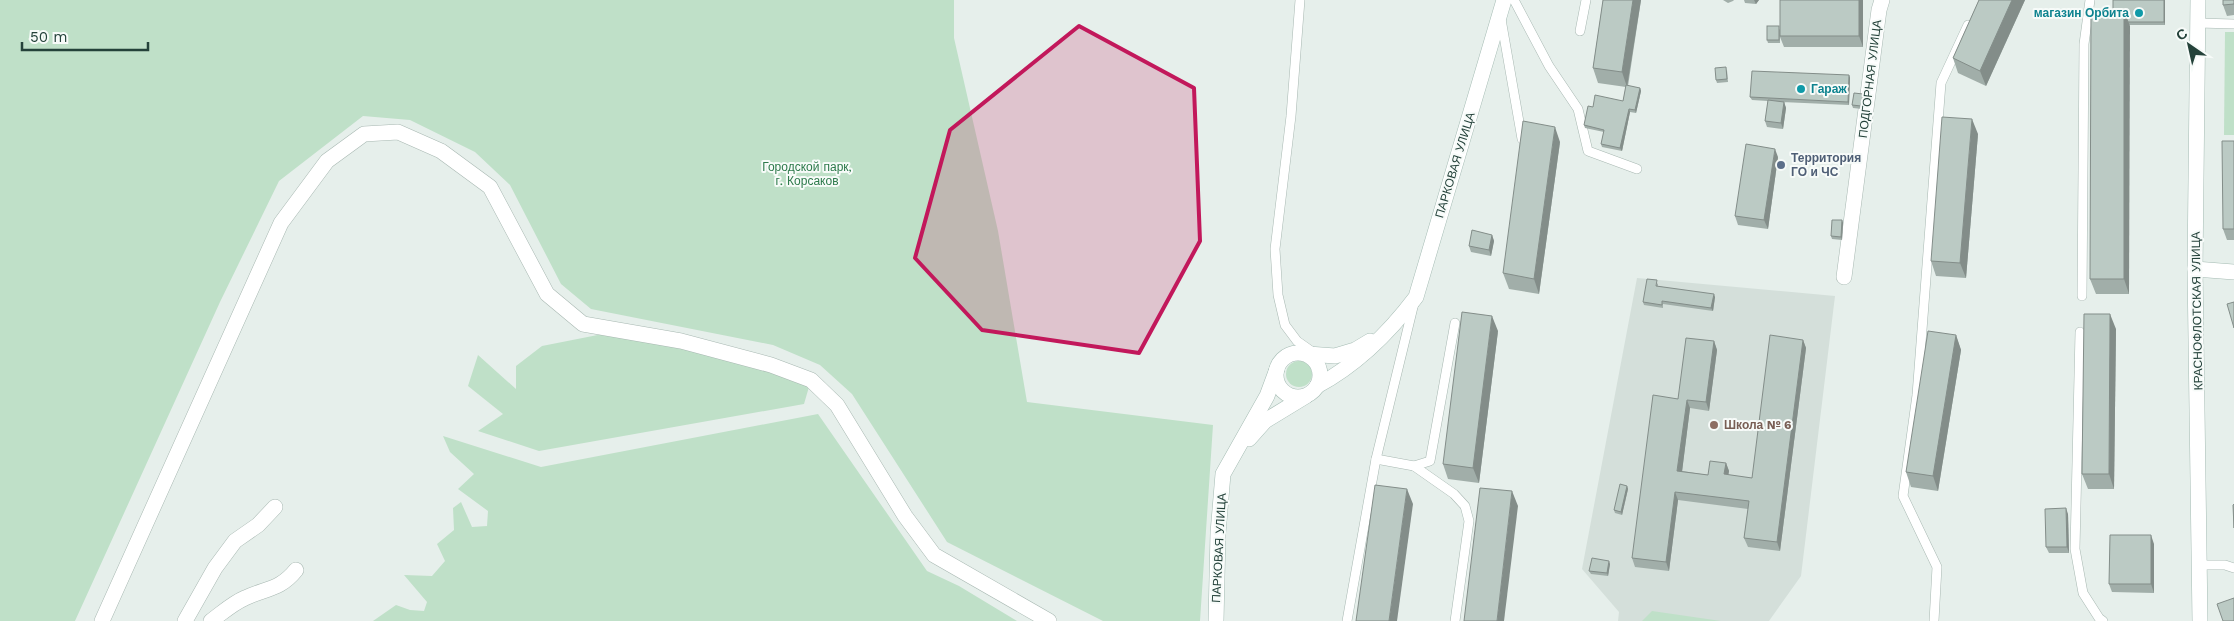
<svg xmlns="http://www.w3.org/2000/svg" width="2234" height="621" font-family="'Work Sans',sans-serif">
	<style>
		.built { fill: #d4dfda }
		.green { fill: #bfe0c8 }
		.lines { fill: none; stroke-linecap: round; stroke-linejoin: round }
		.lane-casing { stroke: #a8b8b2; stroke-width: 10 }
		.street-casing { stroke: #a8b8b2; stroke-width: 16 }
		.secondary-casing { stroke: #a4bbb3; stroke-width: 16 }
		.lane { stroke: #fff; stroke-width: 9 }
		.street { stroke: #fff; stroke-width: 15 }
		.secondary { stroke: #fff; stroke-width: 15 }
		.wall { fill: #a1aea9 }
		.shaded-wall { fill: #838d89 }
		.building { fill: #bbcac4; stroke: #838d89 }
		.marked { fill: #c2185b; fill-opacity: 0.2; stroke: #c2185b; stroke-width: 4; stroke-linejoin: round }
		.culture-dot { fill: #0f9aa8; stroke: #f7fbf9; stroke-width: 2 }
		.service-dot { fill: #5c6f8a; stroke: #f7fbf9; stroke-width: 2 }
		.education-dot { fill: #8d6e63; stroke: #f7fbf9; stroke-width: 2 }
		.labels { text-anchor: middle; stroke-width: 4; stroke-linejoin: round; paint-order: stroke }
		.culture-label { font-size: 12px; font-weight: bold; fill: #0d838f; stroke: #f7fbf9; text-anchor: end }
		.street-label { font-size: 12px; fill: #24423a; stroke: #f7fbf9 }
		.service-label { font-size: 12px; font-weight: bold; fill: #4e5e75; stroke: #f7fbf9; text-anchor: start }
		.park-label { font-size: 12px; fill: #2d7a4b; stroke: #f7fbf9 }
		.education-label { font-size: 12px; font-weight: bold; fill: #785e54; stroke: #f7fbf9; text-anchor: start }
	</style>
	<rect width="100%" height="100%" fill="#e6efeb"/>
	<!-- built -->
	<path class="built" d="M1637,278l198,18 -34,280 -32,45h-151l1,-9 -37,-43z"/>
	<!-- green -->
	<g class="green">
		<path d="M0,0h954v38l44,193 29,171 186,23 -13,196h-97l-156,-79 -95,-148 -32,-29 -47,-20 -182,-36 -30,-25 -51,-99 -35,-33 -65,-32 -47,-4 -84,65 -59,121 -145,319h-75z"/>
		<path d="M2225,32h9v103h-10z"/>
		<path d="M623,330l188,50 -7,24 -265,47 -61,-20 25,-17 -35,-28 10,-31 38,34v-23l26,-20z"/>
		<circle cx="1299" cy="374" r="13"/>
		<path d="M818,414l109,157 32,15 58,35h-644l23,-16 14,5 14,1 3,-9 -23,-27 28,1 13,-15 -8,-17 17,-14 -1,-22 8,-6 11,25 15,-1 1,-15 -30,-22 16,-15 -24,-22 -7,-16 98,31z"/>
		<path d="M1652,611l69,10h-79z"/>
	</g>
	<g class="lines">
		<defs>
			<g id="lane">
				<path d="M1300,0l-9,116 -16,133 3,46 7,30 12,16 17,12"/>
				<path d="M1514,0l35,66 29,43 10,42 49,18"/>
				<path d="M1501,19l21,120"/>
				<path d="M2198,23l36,1"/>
				<path d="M1580,31l6,-31"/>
				<path d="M2082,296l2,-252 6,-44"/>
				<path d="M2080,332l-5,217 8,44 16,25 4,3"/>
				<path d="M1376,459l38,7 16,-5 25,-138"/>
				<path d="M1414,466l40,28 11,12 4,15 -14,100"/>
				<path d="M2200,565h25l9,3"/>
				<path d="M1347,621l29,-162 38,-156"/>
				<path d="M1934,621l3,-54 -34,-71 14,-101 24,-312 27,-58"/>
			</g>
			<g id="street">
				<path d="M1844,277l35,-267 3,-10"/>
				<path d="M102,621l179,-398 46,-62 37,-27 34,-2 43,19 49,36 57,107 36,30 98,17 90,24 40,15 26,25 68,111 29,39 115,66"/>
				<path d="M185,621l30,-53 20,-27 23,-16 17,-18"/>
				<path d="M211,621c11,-8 22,-18 34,-23 21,-10 35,-8 51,-28"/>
			</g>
			<g id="secondary">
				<path d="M2198,0l-3,269 5,352"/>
				<path d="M2195,269l39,3"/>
				<circle cx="1298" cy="375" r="22"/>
				<path d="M1308,354l27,2 20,-6 15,-9"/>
				<path d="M1317,386c39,-21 72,-53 99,-89l88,-297"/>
				<path d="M1249,439l16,-18 41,-25"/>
				<path d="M1216,621l2,-88 5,-59 44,-78 10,-27"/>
			</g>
		</defs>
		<!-- lane casing -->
		<use href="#lane" class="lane-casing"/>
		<!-- street casing -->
		<use href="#street" class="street-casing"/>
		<!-- secondary casing -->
		<use href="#secondary" class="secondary-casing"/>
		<!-- lane -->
		<use href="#lane" class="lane"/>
		<!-- street -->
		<use href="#street" class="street"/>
		<!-- secondary -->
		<use href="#secondary" class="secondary"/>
	</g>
	<!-- wall -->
	<g class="wall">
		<path d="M1603,0h38l-13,86 12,2 1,3 -5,22 -6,-1 -8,39 -20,-4 -1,-3 3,-12 -19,-4 -1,-3 39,-24 3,-14 -28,-4 -5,-15z"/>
		<path d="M1723,0h11l-1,1 -5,2z"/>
		<path d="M1744,0h15l-3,4 -11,-1z"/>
		<path d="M1863,0v47h-79l-4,-10v6h-12l-1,-3 13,-11z"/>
		<path d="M1979,0h46l-39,86 -28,-13 -5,-15z"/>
		<path d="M2165,0v25h-36v269h-33l-6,-15 23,-268z"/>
		<path d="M2234,0v15l-7,1 -4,-11z"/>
		<path d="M1727,70l1,12 -11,1 -1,-3z"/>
		<path d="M1849,75l1,3 -1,27 -67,-3h2l2,6 -3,21 -16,-2 -2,-6 3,-20 -16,-1 -2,-3z"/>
		<path d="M1863,94l1,3 -2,12 -9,-1 -1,-3z"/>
		<path d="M1978,134l-12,144 -30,-2 -5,-15z"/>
		<path d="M2234,141v99h-7l-4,-11z"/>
		<path d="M1560,142l-21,152 -30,-5 -6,-16z"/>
		<path d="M1778,157l-10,72 -30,-4 -3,-9z"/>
		<path d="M1842,220l1,3 -1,17 -10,-1 -1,-3z"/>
		<path d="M1492,235l2,6 -3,15 -20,-4 -2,-6z"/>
		<path d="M1658,283v3l57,11 -2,14 -50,-7v4l-19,-3 -1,-3z"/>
		<path d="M2116,329l-2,160h-26l-6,-15z"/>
		<path d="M1498,331l-19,152 -31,-4 -5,-15z"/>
		<path d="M1956,335l5,15 -23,141 -27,-4 -5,-15z"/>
		<path d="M1803,340l3,8 -26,203 -32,-4 -4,-9 4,-29 -70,-9 -9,71 -34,-4 -3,-9 46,-159 36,-58 3,9 -8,61 -19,-3 -8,63 26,4 18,-12 3,8 -1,4 24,3z"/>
		<path d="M1627,486l1,3 -6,26 -7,-2 -1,-3z"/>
		<path d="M2068,514l1,39h-20l-3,-6z"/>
		<path d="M2154,544v49l-42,-1 -3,-8z"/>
		<path d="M1610,564l-2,12 -17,-2 -2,-3z"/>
	</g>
	<!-- shaded-wall -->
	<g class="shaded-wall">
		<path d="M1633,0h8l-14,87 -5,-15z"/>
		<path d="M1754,0h5l-3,4z"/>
		<path d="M1859,0h4v47l-4,-11z"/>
		<path d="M2012,0h13l-39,86 -6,-15z"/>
		<path d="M2164,0h1v25l-1,-3z"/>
		<path d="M2124,11l6,15 -1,268 -5,-15z"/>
		<path d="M1849,75l1,3 -1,27 -1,-3z"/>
		<path d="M1640,88l1,3 -5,22 -1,-3z"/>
		<path d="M1863,94l1,3 -2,12 -1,-3z"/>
		<path d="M1784,102l2,6 -3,21 -2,-6z"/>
		<path d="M1629,109l1,3 -8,39 -2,-3z"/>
		<path d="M1972,119l6,15 -12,144 -6,-15z"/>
		<path d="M1555,127l5,15 -21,152 -5,-15z"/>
		<path d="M1775,149l3,8 -10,72 -4,-9z"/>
		<path d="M1842,220l1,3 -1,17 -1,-3z"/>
		<path d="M1492,235l2,6 -3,15 -2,-6z"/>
		<path d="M1714,294l1,3 -2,14 -2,-3z"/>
		<path d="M2110,314l6,15 -2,160 -5,-15z"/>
		<path d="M1492,316l6,15 -19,152 -6,-15z"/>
		<path d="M1956,335l5,15 -23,141 -5,-15z"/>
		<path d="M1803,340l3,8 -26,203 -3,-9z"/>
		<path d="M1714,341l3,9 -8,61 -3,-9z"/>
		<path d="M1687,400l3,8 -9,72 -4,-9z"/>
		<path d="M1726,463l3,8 -2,12 -3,-9z"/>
		<path d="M1627,486l1,3 -6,26 -1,-3z"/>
		<path d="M1407,489l6,15 -16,117h-8z"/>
		<path d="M1512,491l6,15 -14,115h-7z"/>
		<path d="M1675,492l3,8 -9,71 -3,-9z"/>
		<path d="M2066,508l2,6 1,39 -2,-6z"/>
		<path d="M2151,535l3,9v49l-3,-9z"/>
		<path d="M1609,561l1,3 -2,12 -1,-3z"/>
	</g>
	<!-- building -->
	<g class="building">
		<path d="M1603,0h30l-11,72 -29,-4z"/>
		<rect x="1780" y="0" width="79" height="36"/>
		<path d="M1979,0h33l-32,71 -27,-13z"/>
		<path d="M2113,0h51v22h-36l-4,-11h-11z"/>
		<path d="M2223,0h11v4l-11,1z"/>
		<path d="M2091,11h33v268h-34z"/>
		<rect x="1767" y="26" width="12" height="14"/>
		<path d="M1726,67l1,12 -11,1 -1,-12z"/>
		<path d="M1752,71l97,4 -1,27 -98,-5z"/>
		<path d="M1626,85l14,3 -5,22 -6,-1 -9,39 -19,-4 3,-14 -20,-5 4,-19 5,1 2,-12 28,6z"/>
		<path d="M1854,93l9,1 -2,12 -9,-1z"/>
		<path d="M1768,100l16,2 -3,21 -16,-2z"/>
		<path d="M1942,117l30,2 -12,144 -29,-2z"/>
		<path d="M1523,121l32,6 -21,152 -31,-6z"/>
		<path d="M2222,141h12v88h-11z"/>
		<path d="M1746,144l29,5 -11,71 -29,-4z"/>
		<path d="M1832,220h10l-1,17 -10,-1z"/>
		<path d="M1472,230l20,5 -3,15 -20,-4z"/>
		<path d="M1647,279l10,1 -1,6 58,8 -3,14 -49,-7v4l-19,-3z"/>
		<path d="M2234,302v26l-7,-24z"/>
		<path d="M1462,312l30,4 -19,152 -30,-4z"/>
		<path d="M2084,314h26l-1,160h-27z"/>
		<path d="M1928,331l28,4 -23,141 -27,-4z"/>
		<path d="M1770,335l33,5 -26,202 -33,-4 5,-37 -74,-9 -9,70 -34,-4 21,-163 25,4 8,-61 28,3 -8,61 -19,-2 -10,71 31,4 2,-14 16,2 -2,11 28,4z"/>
		<path d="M1620,484l7,2 -6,26 -7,-2z"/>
		<path d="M1375,485l32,4 -18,132h-33z"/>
		<path d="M1480,488l32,3 -15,130h-33z"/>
		<path d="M2234,504v24l-1,-23z"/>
		<path d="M2066,508l1,39h-21l-1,-38z"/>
		<path d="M2110,535h41v49h-42z"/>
		<path d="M1592,558l17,3 -2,12 -18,-2z"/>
		<path d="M2234,598v23h-11l-6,-17z"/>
	</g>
	<!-- marked area -->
	<path class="marked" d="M1079,26l115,62 6,153 -61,112 -157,-23 -67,-72 35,-128z"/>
	<!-- markers -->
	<g class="culture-dot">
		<circle cx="2139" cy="13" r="5"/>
		<circle cx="1801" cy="89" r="5"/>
	</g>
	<circle class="service-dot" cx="1781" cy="165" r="5"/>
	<circle class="education-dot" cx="1714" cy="425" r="5"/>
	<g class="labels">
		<!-- culture labels -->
		<g class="culture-label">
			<text x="2129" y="17">магазин Орбита</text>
			<text x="1811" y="93" text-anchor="start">Гараж</text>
		</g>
		<!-- street labels -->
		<g class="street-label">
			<text transform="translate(1870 79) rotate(-83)" y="4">ПОДГОРНАЯ УЛИЦА</text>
			<text transform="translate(1455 165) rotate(-73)" y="4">ПАРКОВАЯ УЛИЦА</text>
			<text transform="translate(2197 311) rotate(-91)" y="4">КРАСНОФЛОТСКАЯ УЛИЦА</text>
			<text transform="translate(1219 548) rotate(-87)" y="4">ПАРКОВАЯ УЛИЦА</text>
		</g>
		<!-- service labels -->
		<g class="service-label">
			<text x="1791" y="162">Территория<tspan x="1791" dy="14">ГО и ЧС</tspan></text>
		</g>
		<!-- park labels -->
		<g class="park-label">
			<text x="807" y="171">Городской парк,<tspan x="807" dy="14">г. Корсаков</tspan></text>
		</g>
		<!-- education labels -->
		<g class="education-label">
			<text x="1724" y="429">Школа № 6</text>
		</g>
	</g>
	<!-- north arrow -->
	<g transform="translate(2189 45) rotate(326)" stroke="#f7fbf9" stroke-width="4" paint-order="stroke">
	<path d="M0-4L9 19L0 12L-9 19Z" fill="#24423a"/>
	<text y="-8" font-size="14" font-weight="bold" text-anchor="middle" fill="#24423a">С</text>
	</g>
	<!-- scale -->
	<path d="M22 42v8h126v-8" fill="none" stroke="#24423a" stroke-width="2.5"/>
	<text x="30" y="42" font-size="15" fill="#24423a" stroke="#f7fbf9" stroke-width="4" paint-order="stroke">50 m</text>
</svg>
